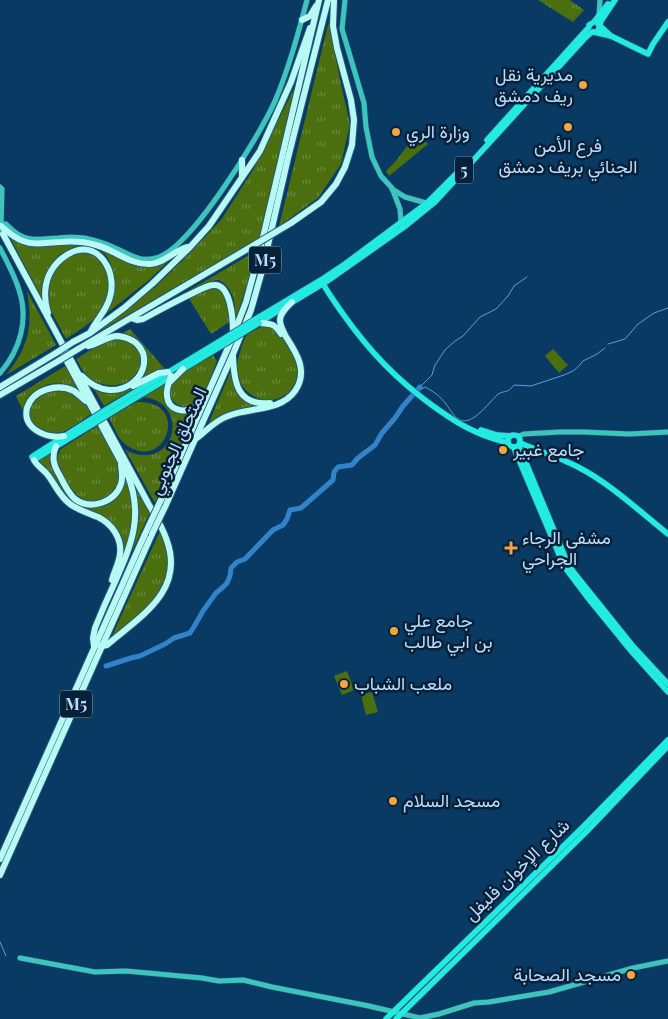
<svg xmlns="http://www.w3.org/2000/svg" width="668" height="1019" font-family="'Playfair Display',Vazirmatn,serif">
	<style>
		.grass { fill: url(#grass-tufts) }
		.garden { fill: #4b6f0e }
		.lines { fill: none; stroke-linecap: round; stroke-linejoin: round }
		.stream { stroke: #5c9ed9; stroke-width: 1 }
		.river { stroke: #3383cb; stroke-width: 5 }
		.secondary-casing { stroke: #29577e; stroke-width: 6 }
		.primary-casing { stroke: #29577e; stroke-width: 7 }
		.highway-casing { stroke: #29577e; stroke-width: 8 }
		.secondary { stroke: #3dc4bc; stroke-width: 5 }
		.primary { stroke: #22ebe1; stroke-width: 5.5 }
		.highway { stroke: #b7faf4; stroke-width: 6 }
		.primary-bridge-casing { stroke: #29577e; stroke-width: 7; stroke-linecap: butt }
		.highway-bridge-casing { stroke: #29577e; stroke-width: 8; stroke-linecap: butt }
		.primary-bridge { stroke: #22ebe1; stroke-width: 5.5 }
		.highway-bridge { stroke: #b7faf4; stroke-width: 6 }
		.poi-dot { fill: #f2a541; stroke: #072138; stroke-width: 2 }
		.labels { text-anchor: middle; stroke-width: 5; stroke-linejoin: round; paint-order: stroke }
		.shield { fill: #072138; stroke: #86a4c0; stroke-width: 1 }
		.shield-label { font-size: 16px; font-weight: bold; fill: #bddcfb }
		.poi-label { font-size: 18px; fill: #bddcfb; stroke: #072138; text-anchor: start }
		.street-label { font-size: 18px; fill: #bddcfb; stroke: #072138 }
	</style>
	<defs>
		<pattern id="grass-tufts" width="24" height="20" patternUnits="userSpaceOnUse" patternTransform="scale(1.25)"><rect width="24" height="20" fill="#4b6f0e"/><path d="M3 7l-1-3M5 7V3M7 7l1-3M15 17l-1-3M17 17v-4M19 17l1-3" fill="none" stroke="#6b8a3e"/></pattern>
	</defs>
	<rect width="100%" height="100%" fill="#093a63"/>
	<!-- grass -->
	<g class="grass">
		<path d="M538,0h32l14,10 -11,12z"/>
		<path d="M329,21l11,59 10,44 -9,40 -23,34 -39,28z"/>
		<path d="M299,79l-38,158 -166,97 30,-23 30,-24 27,-26 39,-41 32,-50z"/>
		<path d="M413,138l6,6 5,-4 4,4 -39,32 -3,-5 10,-10z"/>
		<path d="M6,230l11,9 75,5 39,17 42,-4 -24,23 -47,37 12,-36 -4,-19 -4,-7 -6,-5 -8,-4 -6,-1 -15,3 -12,7 -4,5 -8,13 -3,29z"/>
		<path d="M85,250l21,14c1,8 3,17 3,24 0,26 -24,38 -43,51l-17,-32 -2,-5 1,-21 14,-23z"/>
		<path d="M258,250l-21,66 -2,2c0,-8 0,-17 -3,-24 -2,-5 -8,-12 -13,-14 -9,-2 -48,21 -57,26z"/>
		<path d="M213,286l12,6 6,29 -20,13 -23,-37z"/>
		<path d="M27,291l29,54 -50,30c23,-28 27,-49 21,-84z"/>
		<path d="M267,324c15,8 15,11 23,25 2,4 6,9 7,13 2,6 1,13 -1,19 -14,33 -61,21 -59,-17 1,-5 6,-25 10,-29 3,-3 15,-8 20,-11z"/>
		<path d="M130,329l34,39 -27,13c2,-3 6,-6 8,-10 7,-16 -6,-35 -22,-38z"/>
		<path d="M112,337c9,1 20,1 26,9 1,2 1,5 2,7 8,21 -13,34 -32,32 -9,-1 -18,-5 -24,-13 -3,-4 -5,-9 -8,-13z"/>
		<path d="M213,355l4,6c-4,9 -12,34 -17,40 -14,15 -40,-1 -26,-19 9,-11 27,-20 39,-27z"/>
		<path d="M67,365l13,26c-22,-16 -51,-7 -56,22l-8,-17z"/>
		<path d="M233,366l2,12 11,19 20,7 -18,3 -23,7 -18,13z"/>
		<path d="M147,381l-43,25 -13,-22 35,6z"/>
		<path d="M169,382l-3,15 12,13 19,-2 -42,95 -30,-54c7,5 14,6 22,6 33,-2 37,-55 -5,-58z"/>
		<path d="M66,388l18,11 7,15c-9,6 -24,18 -34,19 -13,2 -32,-9 -27,-25 1,-5 7,-11 11,-15z"/>
		<path d="M138,402c49,-1 31,60 -2,48 -6,-2 -12,-6 -16,-11 -4,-6 -7,-14 -11,-21l24,-14z"/>
		<path d="M97,426c6,9 20,31 22,41 5,24 -22,45 -42,28 -9,-8 -17,-25 -21,-37l5,-9z"/>
		<path d="M52,452v12l29,40 32,-5 11,-26 8,25v30l-9,29 1,-13 -3,-9 -8,-10 -38,-20 -7,-6 -22,-32 -9,-5z"/>
		<path d="M132,476l19,34 -19,42c7,-26 8,-50 0,-76z"/>
		<path d="M161,529c2,9 6,18 7,27 5,37 -30,61 -56,80z"/>
	</g>
	<!-- garden -->
	<g class="garden">
		<path d="M553,349l15,16 -9,8 -14,-17z"/>
		<path d="M347,671l7,19 -12,5 -8,-19z"/>
		<path d="M372,692l6,20 -12,3 -5,-20z"/>
	</g>
	<g class="lines">
		<!-- stream -->
		<g class="stream">
			<path d="M608,344l17,-5 13,-15 16,-11 14,-5"/>
			<path d="M420,387l12,-12 3,-10 10,-15 10,-9 8,-5 17,-19 16,-8 12,-13 6,-10 13,-9"/>
			<path d="M418,389l2,1 5,-3c8,4 15,9 21,17 8,11 14,24 30,12 8,-6 15,-15 22,-22 7,-4 9,0 16,-9l17,1 33,-11 9,-4 6,-5 4,-5 14,-7 8,-6"/>
			<path d="M0,942l6,14"/>
		</g>
		<!-- river -->
		<path class="river" d="M106,666l25,-8 9,-2 25,-12 9,-6 16,-5 5,-8 8,-14 13,-18 6,-5 5,-5 3,-7 1,-8 6,-6 8,-3 28,-29 10,-5 4,-6 3,-9 11,-2 32,-28 1,-8 4,-5 14,-2 6,-7 17,-13 7,-12 13,-15 8,-12 17,-19"/>
		<defs>
			<g id="secondary">
				<path d="M345,0l-3,29 22,74 2,24 6,30 9,19 11,12 8,21 1,13 1,3"/>
				<path d="M599,15l1,-15"/>
				<path d="M0,187l2,2 -1,40"/>
				<path d="M392,189l13,8 25,7"/>
				<path d="M1,226l3,-2h2c5,5 9,9 15,12 12,6 24,2 37,2 9,-1 18,-1 26,0 10,2 20,5 29,9 15,6 26,16 43,11 34,-8 104,-123 119,-157 14,-33 23,-67 32,-101"/>
				<path d="M0,248c7,14 15,28 19,42 10,30 1,60 -19,83"/>
				<path d="M518,436l6,-2 36,-2h24l45,2 39,-2"/>
				<path d="M20,958l75,14 31,-1 76,7 17,3 24,-1 29,7 97,19 51,12 19,-4 35,-11 15,-1 60,-10 84,-24 35,-7"/>
			</g>
			<g id="primary">
				<path d="M594,32l17,4 -13,-12"/>
				<path d="M611,36l37,18 5,-10 15,-22"/>
				<path d="M487,140l102,-113v-2l5,-3 14,-18"/>
				<path d="M322,282c6,11 14,22 21,32 27,38 53,65 90,92 13,9 25,18 39,24 11,6 23,9 36,13"/>
				<path d="M259,317l65,-39 21,-14 82,-61 30,-30"/>
				<path d="M259,323l22,-14 45,-27 78,-55 32,-26 150,-164 6,-5h4l2,-1 3,-10 14,-21"/>
				<path d="M180,371l43,-26"/>
				<path d="M107,409l113,-68"/>
				<path d="M109,414l63,-38"/>
				<path d="M481,430l16,5 13,1"/>
				<circle cx="514" cy="441" r="6"/>
				<path d="M520,443c19,8 39,14 58,24 33,17 61,44 90,67"/>
				<path d="M519,446l49,118 7,10 57,71 36,39"/>
				<path d="M514,448l50,118 24,32 44,54 36,40"/>
				<path d="M34,460l-2,-3 4,-3 54,-34"/>
				<path d="M34,460l59,-36"/>
				<path d="M386,1019l197,-192 85,-87"/>
				<path d="M396,1019l191,-188 81,-85"/>
			</g>
			<g id="highway">
				<path d="M302,20l8,-4 6,-10"/>
				<path d="M242,160v17"/>
				<path d="M291,223l30,-21 15,-18 9,-17 7,-22 2,-25 -3,-20 -14,-52 -4,-22 1,-26"/>
				<path d="M1,226c7,6 13,12 22,15 13,5 25,1 38,1 12,-1 24,0 35,3 19,5 34,20 54,19 15,-1 24,-14 38,-17"/>
				<path d="M3,234l145,269c7,12 15,25 19,38 18,51 -28,76 -60,104l-5,1 -6,-2"/>
				<path d="M48,313c-4,-13 -4,-26 1,-38 11,-23 41,-38 57,-11 6,10 7,23 4,33 -3,13 -13,22 -19,34"/>
				<path d="M131,318l6,2 6,-1c18,-10 37,-20 56,-29 4,-2 10,-5 15,-5 17,-1 19,35 19,47"/>
				<path d="M259,323c12,1 15,0 22,11"/>
				<path d="M73,342l17,-9 34,-25 28,-24 38,-37 19,-21 51,-75 31,-69 19,-54"/>
				<path d="M78,349l166,-98"/>
				<path d="M63,354l64,119c17,42 5,70 -12,109 -7,15 -14,31 -20,46l-2,10 1,8"/>
				<path d="M233,357c1,25 4,49 37,46"/>
				<path d="M82,376c36,37 81,-8 54,-33 -5,-4 -11,-6 -18,-7 -11,0 -19,8 -30,10"/>
				<path d="M171,376c-2,6 -5,13 -4,20 1,14 17,18 28,11 4,-3 6,-6 9,-9"/>
				<path d="M170,382l13,-13"/>
				<path d="M133,386l26,-13 9,-1"/>
				<path d="M0,387l56,-34"/>
				<path d="M0,395l60,-35"/>
				<path d="M64,436c-17,3 -42,-7 -37,-28 6,-19 31,-25 47,-17 4,3 8,7 12,10"/>
				<path d="M197,438c10,-8 19,-18 31,-22 21,-9 52,-4 67,-25 14,-20 1,-39 -10,-56 -2,-5 -5,-9 -5,-15 0,-7 7,-13 12,-18"/>
				<path d="M56,446c-5,12 -2,20 4,30 4,8 8,17 15,23 16,12 40,3 46,-15 2,-6 1,-13 0,-19"/>
				<path d="M34,460c3,6 9,9 13,14 8,10 12,22 23,30 8,6 18,9 28,13 14,7 24,21 22,37 -1,9 -6,18 -8,26"/>
				<path d="M160,502l71,-161 15,-39 14,-52 59,-250"/>
				<path d="M165,507l68,-153 18,-44 11,-39 26,-113 40,-158"/>
				<path d="M0,859l145,-325"/>
				<path d="M0,875l152,-341"/>
			</g>
		</defs>
		<!-- secondary casing -->
		<use href="#secondary" class="secondary-casing"/>
		<!-- primary casing -->
		<use href="#primary" class="primary-casing"/>
		<!-- highway casing -->
		<use href="#highway" class="highway-casing"/>
		<!-- secondary -->
		<use href="#secondary" class="secondary"/>
		<!-- primary -->
		<use href="#primary" class="primary"/>
		<!-- highway -->
		<use href="#highway" class="highway"/>
		<defs>
			<g id="primary-bridge">
				<path d="M220,341l39,-24"/>
				<path d="M223,345l36,-22"/>
				<path d="M90,420l17,-11"/>
				<path d="M93,424l16,-10"/>
			</g>
			<g id="highway-bridge">
				<path d="M244,251l47,-28"/>
				<path d="M56,353l17,-11"/>
				<path d="M60,360l18,-11"/>
				<path d="M145,534l15,-32"/>
				<path d="M152,534l13,-27"/>
			</g>
		</defs>
		<!-- primary-bridge casing -->
		<use href="#primary-bridge" class="primary-bridge-casing"/>
		<!-- highway-bridge casing -->
		<use href="#highway-bridge" class="highway-bridge-casing"/>
		<!-- primary-bridge -->
		<use href="#primary-bridge" class="primary-bridge"/>
		<!-- highway-bridge -->
		<use href="#highway-bridge" class="highway-bridge"/>
	</g>
	<!-- markers -->
	<g class="poi-dot">
		<circle cx="583" cy="85" r="5"/>
		<circle cx="568" cy="127" r="5"/>
		<circle cx="396" cy="132" r="5"/>
		<circle cx="503" cy="450" r="5"/>
		<path d="M508.5 540.5h5v5h5v5h-5v5h-5v-5h-5v-5h5z"/>
		<circle cx="394" cy="631" r="5"/>
		<circle cx="344" cy="684" r="5"/>
		<circle cx="393" cy="801" r="5"/>
		<circle cx="631" cy="975" r="5"/>
	</g>
	<g class="labels">
		<!-- shield labels -->
		<g class="shield">
			<rect x="455" y="156.5" width="18" height="27" rx="4"/>
			<rect x="249" y="246.5" width="32" height="27" rx="4"/>
			<rect x="60" y="690.5" width="32" height="27" rx="4"/>
		</g>
		<g class="shield-label">
			<text x="464" y="176">5</text>
			<text x="265" y="266">M5</text>
			<text x="76" y="710">M5</text>
		</g>
		<!-- poi labels -->
		<g class="poi-label">
			<text x="573" y="81" text-anchor="end">مديرية نقل<tspan x="573" dy="21">ريف دمشق</tspan></text>
			<text x="406" y="138">وزارة الري</text>
			<text x="568" y="152" text-anchor="middle">فرع الأمن<tspan x="568" dy="21">الجنائي بريف دمشق</tspan></text>
			<text x="513" y="456">جامع غبير</text>
			<text x="522" y="544">مشفى الرجاء<tspan x="522" dy="21">الجراحي</tspan></text>
			<text x="404" y="627">جامع علي<tspan x="404" dy="21">بن ابي طالب</tspan></text>
			<text x="354" y="690">ملعب الشباب</text>
			<text x="403" y="807">مسجد السلام</text>
			<text x="621" y="981" text-anchor="end">مسجد الصحابة</text>
		</g>
		<!-- street labels -->
		<g class="street-label">
			<text transform="translate(178 441) rotate(-66)" y="6">المتحلق الجنوبي</text>
			<text transform="translate(517 870) rotate(-44)" y="6">شارع الإخوان فليفل</text>
		</g>
	</g>
</svg>
